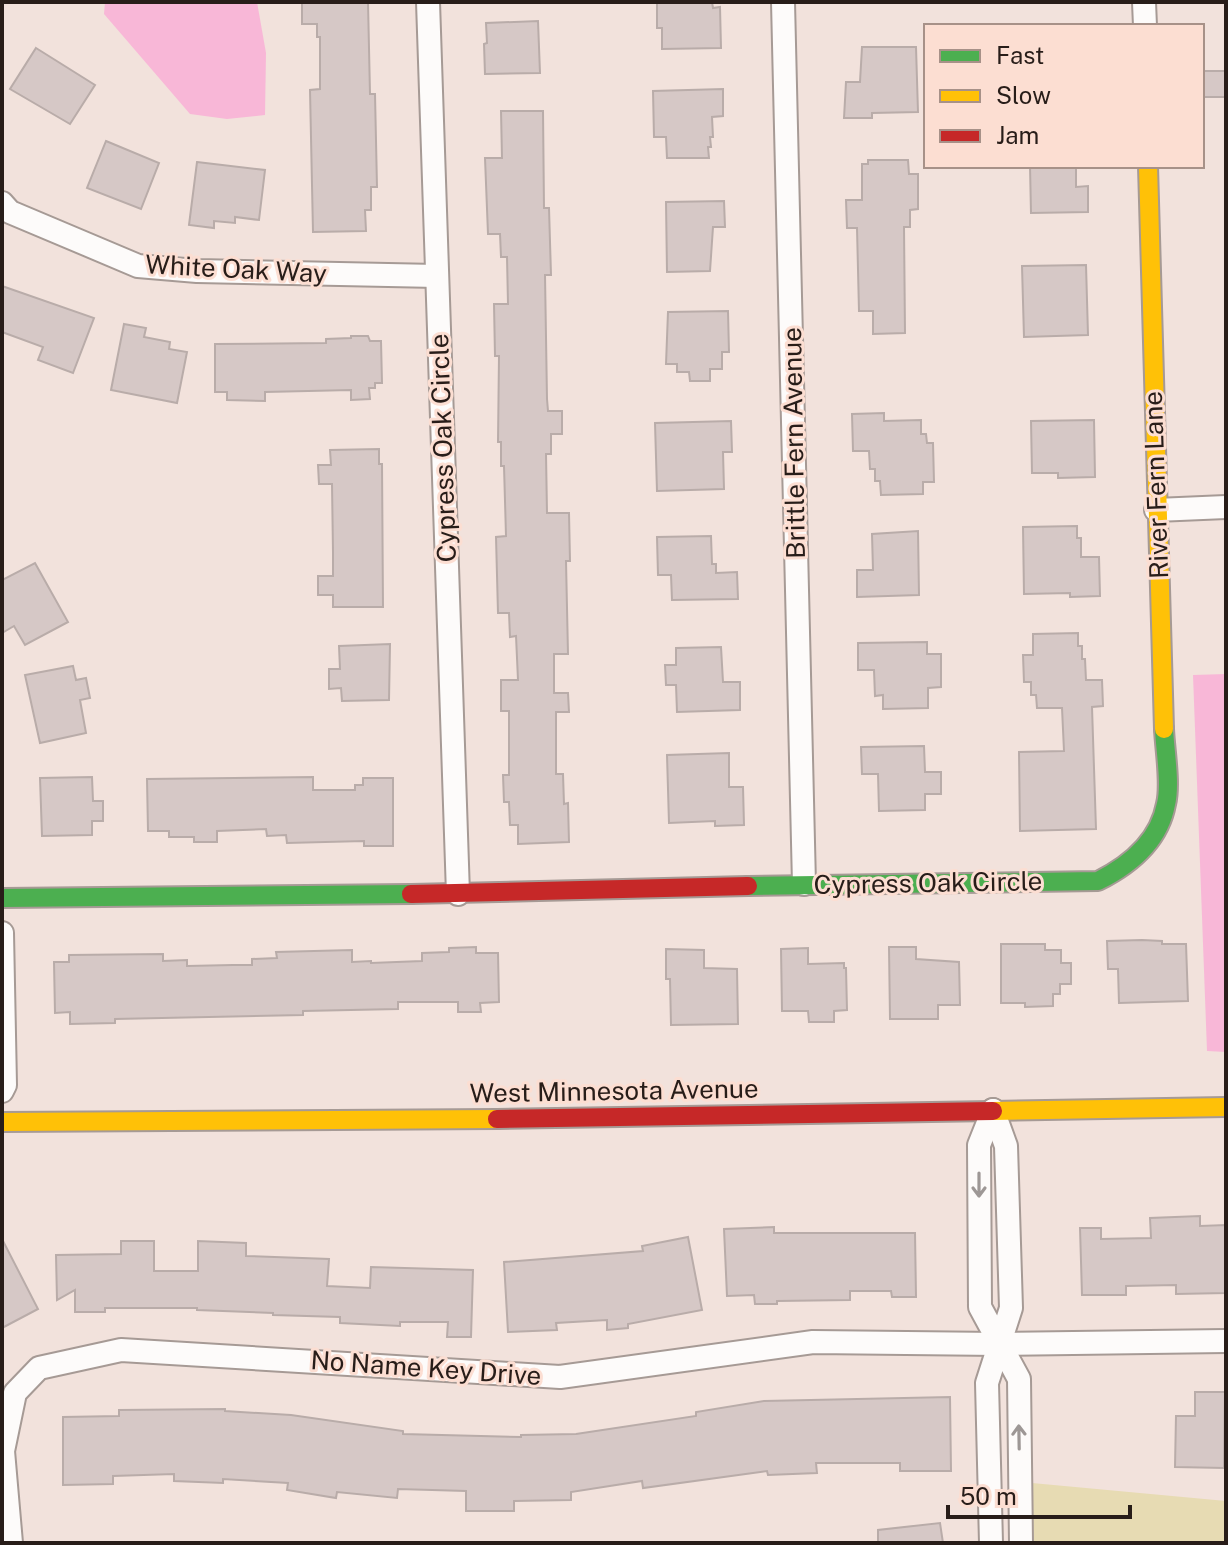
<svg xmlns="http://www.w3.org/2000/svg" width="1228" height="1545" font-family="'Public Sans',sans-serif">
	<style>
		.green { fill: #e7dbb3 }
		.water { fill: #f8b7d7 }
		.building { fill: #d6c8c6; stroke: #b9aca9; stroke-width: 2 }
		.lines { fill: none; stroke-linecap: round; stroke-linejoin: round }
		.street-casing { stroke: #a69a95; stroke-width: 26 }
		.fast-casing { stroke: #a69a95; stroke-width: 22 }
		.slow-casing { stroke: #a69a95; stroke-width: 22 }
		.jam-casing { stroke: #a69a95; stroke-width: 22 }
		.street { stroke: #fdfbfa; stroke-width: 22 }
		.fast { stroke: #4caf50; stroke-width: 18 }
		.slow { stroke: #ffc107; stroke-width: 18 }
		.jam { stroke: #c62828; stroke-width: 18 }
		.oneway { stroke: #9d9795 }
		.labels { text-anchor: middle; stroke-width: 6; stroke-linejoin: round; paint-order: stroke }
		.street-label { font-size: 26px; fill: #281d19; stroke: #fcded2 }
	</style>
	<rect width="100%" height="100%" fill="#f2e2dc"/>
	<!-- green -->
	<path class="green" d="M1032,1483l194,18v42h-193z"/>
	<!-- water -->
	<g class="water">
		<path d="M105,2h152l9,51 -1,62 -38,4 -37,-5 -86,-100z"/>
		<path d="M1226,674v378l-19,-1 -14,-376z"/>
	</g>
	<!-- building -->
	<g class="building">
		<path d="M302,2h66l2,92h5l2,93h-6v23h-6l1,21 -53,1 -3,-142 10,-1v-52h-3v-13h-15z"/>
		<path d="M657,2h55l1,6 7,-1 1,41 -59,1v-21h-5z"/>
		<path d="M538,21l2,52 -55,1 -1,-30 3,-1 -1,-20z"/>
		<path d="M862,47h54l2,65 -46,1v5h-28l2,-36h14z"/>
		<path d="M36,48l59,37 -25,39 -60,-35z"/>
		<rect x="1204" y="71" width="22" height="26"/>
		<path d="M723,89v27l-11,1 1,20h-3l1,10h-3l1,11h-42l-1,-21h-12l-1,-46z"/>
		<path d="M501,111h42l1,97h5l2,67h-6l2,124 1,12h14v23h-11v20h-5l1,59h22l1,48h-4l2,93h-14v39h14l1,19h-13v62h7l1,30 4,-1 1,39 -51,2v-19h-8l-1,-23h-5l-1,-27h6v-64h-8v-31h17l-2,-44 -6,1 -1,-24h-11l-2,-76 10,-1 -2,-70h-3v-24h-3l1,-86h-4l-1,-52h14l-1,-47h-6l-1,-23h-12l-3,-76h17z"/>
		<path d="M106,141l53,22 -18,46 -54,-21z"/>
		<path d="M868,160h40l1,14h9v35l-8,1v17h-6l1,106 -32,1v-23h-14l-2,-83h-10l-1,-28h16v-36h6z"/>
		<path d="M197,162l68,8 -6,50 -24,-3v6l-21,-2v7l-25,-3z"/>
		<path d="M1030,166h46v21l12,-1v26l-57,1z"/>
		<path d="M724,201l1,26h-12l-3,44 -43,1 -1,-70z"/>
		<path d="M1086,265l2,70 -64,2 -2,-71z"/>
		<path d="M2,286l92,32 -21,55 -35,-13 5,-13 -41,-15z"/>
		<path d="M728,311l1,41h-7v17h-12v12h-20l-1,-9h-12v-8h-11l2,-52z"/>
		<path d="M124,324l22,4 -2,9 26,5 -1,7 18,3 -10,51 -66,-13z"/>
		<path d="M351,336h17l2,5h11l1,42h-7v5h-6l1,11 -19,1v-10l-86,2v9l-38,-1v-8h-12v-48l111,-1v-4l25,-1z"/>
		<path d="M884,413v8l37,-1v14h5l1,9h6l1,39h-11v12l-42,1 -1,-14h-5v-12h-5l-1,-18h-16l-1,-37z"/>
		<path d="M1094,420l1,57 -37,1v-5h-26l-1,-52z"/>
		<path d="M731,421l1,31h-9l1,37 -67,2 -2,-68z"/>
		<path d="M379,449v15h3l1,143h-50v-12h-15v-19h15v-24l-1,-68h-13l-1,-19h13l-1,-15z"/>
		<path d="M1077,526v12h4v19h18l1,39 -30,1v-4l-46,1 -1,-67z"/>
		<path d="M918,531l1,64 -62,2v-27h16l-1,-36z"/>
		<path d="M711,536l1,28h4v9l21,-1 1,27 -66,1 -1,-25h-13l-1,-38z"/>
		<path d="M35,563l33,59 -43,23 -11,-19 -12,7v-53z"/>
		<path d="M1078,633v13h4v13h3l1,21h16l1,26 -11,1 4,122 -76,2 -1,-79 45,-1 -2,-43h-25l-1,-13h-5v-13h-7l-1,-27h10v-21z"/>
		<path d="M927,642v12h14v33l-13,1v20l-45,1v-14l-8,1 -1,-26h-16v-27z"/>
		<path d="M390,644l-1,56 -47,1 -1,-13 -12,1v-20h11l-1,-23z"/>
		<path d="M721,647l2,35h17v28l-63,2 -1,-27h-10l-1,-20h11v-17z"/>
		<path d="M73,666l3,14 10,-2 4,20 -10,2 6,33 -46,10 -15,-68z"/>
		<path d="M924,746l1,26h16v22h-16v16l-46,1 -1,-37h-16l-1,-27z"/>
		<path d="M729,753v34h14l1,38 -29,1v-5l-46,2 -2,-68z"/>
		<path d="M92,777l1,24h10v20h-11v14l-50,1 -2,-58z"/>
		<path d="M313,777v13h42v-5h8v-7h30v68h-29v-5l-77,2 -1,-8 -19,1 -1,-7 -49,2v11h-23v-5h-25v-6h-21l-1,-52z"/>
		<path d="M1142,940l20,1v3h24l2,57 -69,2 -1,-34h-10l-1,-28z"/>
		<path d="M1001,944h44v6h16v13h10v21h-11v10h-7v12l-28,1v-4h-24z"/>
		<path d="M476,947v6h22l1,49 -19,1 1,9h-23v-10h-60v7l-95,2v4l-188,4v4l-45,1v-12l-15,1 -1,-51h15v-7l94,-1v7l24,-1v6l46,-1h19v-6l25,-1 -1,-6 76,-2v12l19,-1v2l51,-2v-8l27,-1v-4z"/>
		<path d="M889,947h27v12l43,3 1,43h-22v14h-48z"/>
		<path d="M808,948v16l36,-1v5h2l1,42 -13,1v11h-25l-1,-11h-26l-1,-62z"/>
		<path d="M666,949l38,1v18l33,1 1,55 -67,1 -1,-46h-4z"/>
		<path d="M1200,1216v10l26,-1v68l-50,1v-9l-50,1v9h-44l-2,-67h21v11l50,-1 -1,-20z"/>
		<path d="M774,1227v6h141l1,64h-24l-1,-6h-41v9l-73,1v3h-22l-1,-9 -27,1 -3,-67z"/>
		<path d="M688,1237l14,73 -74,14v4l-21,2v-10l-51,3 1,7 -49,2 -4,-70 139,-11 -1,-5z"/>
		<path d="M2,1239l36,70 -36,19z"/>
		<path d="M121,1241h33v30h44v-30l48,2v13l83,3 -2,27 43,2 1,-21 102,3 -2,67h-24l1,-15h-48v4l-60,-3v-6l-67,-2v-2l-76,-3v-2h-92v4h-30v-22l-18,10 -1,-45 65,-1z"/>
		<path d="M1195,1392h30l-1,76 -49,-1 1,-51h19z"/>
		<path d="M950,1397l1,74h-51v-8h-84l1,10 -49,2 -1,-4 -124,17 -1,-7 -71,11v8l-57,1v10h-48v-20l-68,-2 -1,9 -60,-6 -1,6 -49,-8 1,-7 -65,-4v4l-49,-2v-7l-61,2v8l-50,1v-68l56,-1v-6l106,-1v2l66,4 112,16v3l118,3v-2l55,-1 120,-18v-4l68,-11z"/>
		<path d="M940,1523l3,20h-65v-13z"/>
	</g>
	<g class="lines">
		<defs>
			<g id="street">
				<path d="M428,2l30,892"/>
				<path d="M783,2l21,882"/>
				<path d="M1144,2l1,24"/>
				<path d="M2,203l8,9 128,54 59,5 240,5"/>
				<path d="M1156,510l70,-3"/>
				<path d="M2,933l3,152 -3,6"/>
				<path d="M993,1110l-14,35 1,162 39,72 2,164"/>
				<path d="M11,1543l-8,-92 12,-58 24,-25 82,-18 439,27 253,-35 186,2 227,-3"/>
				<path d="M991,1543l-4,-160 24,-75 -5,-162 -13,-36"/>
			</g>
			<g id="fast">
				<path d="M748,886l350,-5c32,-16 61,-39 68,-77 5,-20 -1,-53 -2,-75"/>
				<path d="M2,898l409,-4"/>
			</g>
			<g id="slow">
				<path d="M1148,166l16,563"/>
				<path d="M993,1111l233,-4"/>
				<path d="M2,1122l495,-3"/>
			</g>
			<g id="jam">
				<path d="M411,894l337,-8"/>
				<path d="M497,1119l496,-8"/>
			</g>
		</defs>
		<!-- street casing -->
		<use href="#street" class="street-casing"/>
		<!-- fast casing -->
		<use href="#fast" class="fast-casing"/>
		<!-- slow casing -->
		<use href="#slow" class="slow-casing"/>
		<!-- jam casing -->
		<use href="#jam" class="jam-casing"/>
		<!-- street -->
		<use href="#street" class="street"/>
		<!-- fast -->
		<use href="#fast" class="fast"/>
		<!-- slow -->
		<use href="#slow" class="slow"/>
		<!-- jam -->
		<use href="#jam" class="jam"/>
	</g>
	<!-- one-way arrows -->
	<defs><path id="oneway-shaft" d="M-6 0H5M1.5-3L5.5 0L1.5 3" fill="none" stroke-width="1.6" stroke-linecap="round" stroke-linejoin="round" transform="scale(2)"/></defs>
	<g class="oneway">
		<use href="#oneway-shaft" transform="translate(979 1185) rotate(90)"/>
		<use href="#oneway-shaft" transform="translate(1019 1437) rotate(-91)"/>
	</g>
	<g class="labels">
		<!-- street labels -->
		<g class="street-label">
			<text transform="translate(236 269) rotate(3)" y="9">White Oak Way</text>
			<text transform="translate(794 443) rotate(-91)" y="9">Brittle Fern Avenue</text>
			<text transform="translate(443 448) rotate(-92)" y="9">Cypress Oak Circle</text>
			<text transform="translate(1156 485) rotate(-92)" y="9">River Fern Lane</text>
			<text transform="translate(928 883) rotate(-1)" y="9">Cypress Oak Circle</text>
			<text transform="translate(614 1091) rotate(-1)" y="9">West Minnesota Avenue</text>
			<text transform="translate(426 1368) rotate(4)" y="9">No Name Key Drive</text>
		</g>
	</g>
	<!-- border -->
	<rect width="1228" height="1545" fill="none" stroke="#281d19" stroke-width="8"/>
	<!-- legend -->
	<rect x="924" y="24" width="280" height="144" fill="#fcded2" stroke="#a79188" stroke-width="2"/>
	<rect x="940" y="50" width="40" height="12" fill="#4caf50" stroke="#a79188" stroke-width="2"/>
	<text x="996" y="64" font-size="24" fill="#281d19">Fast</text>
	<rect x="940" y="90" width="40" height="12" fill="#ffc107" stroke="#a79188" stroke-width="2"/>
	<text x="996" y="104" font-size="24" fill="#281d19">Slow</text>
	<rect x="940" y="130" width="40" height="12" fill="#c62828" stroke="#a79188" stroke-width="2"/>
	<text x="996" y="144" font-size="24" fill="#281d19">Jam</text>
	<!-- scale -->
	<path d="M948 1505v12h182v-12" fill="none" stroke="#281d19" stroke-width="4"/>
	<text x="960" y="1505" font-size="24" fill="#281d19" stroke="#fcded2" stroke-width="6" paint-order="stroke">50 m</text>
</svg>
